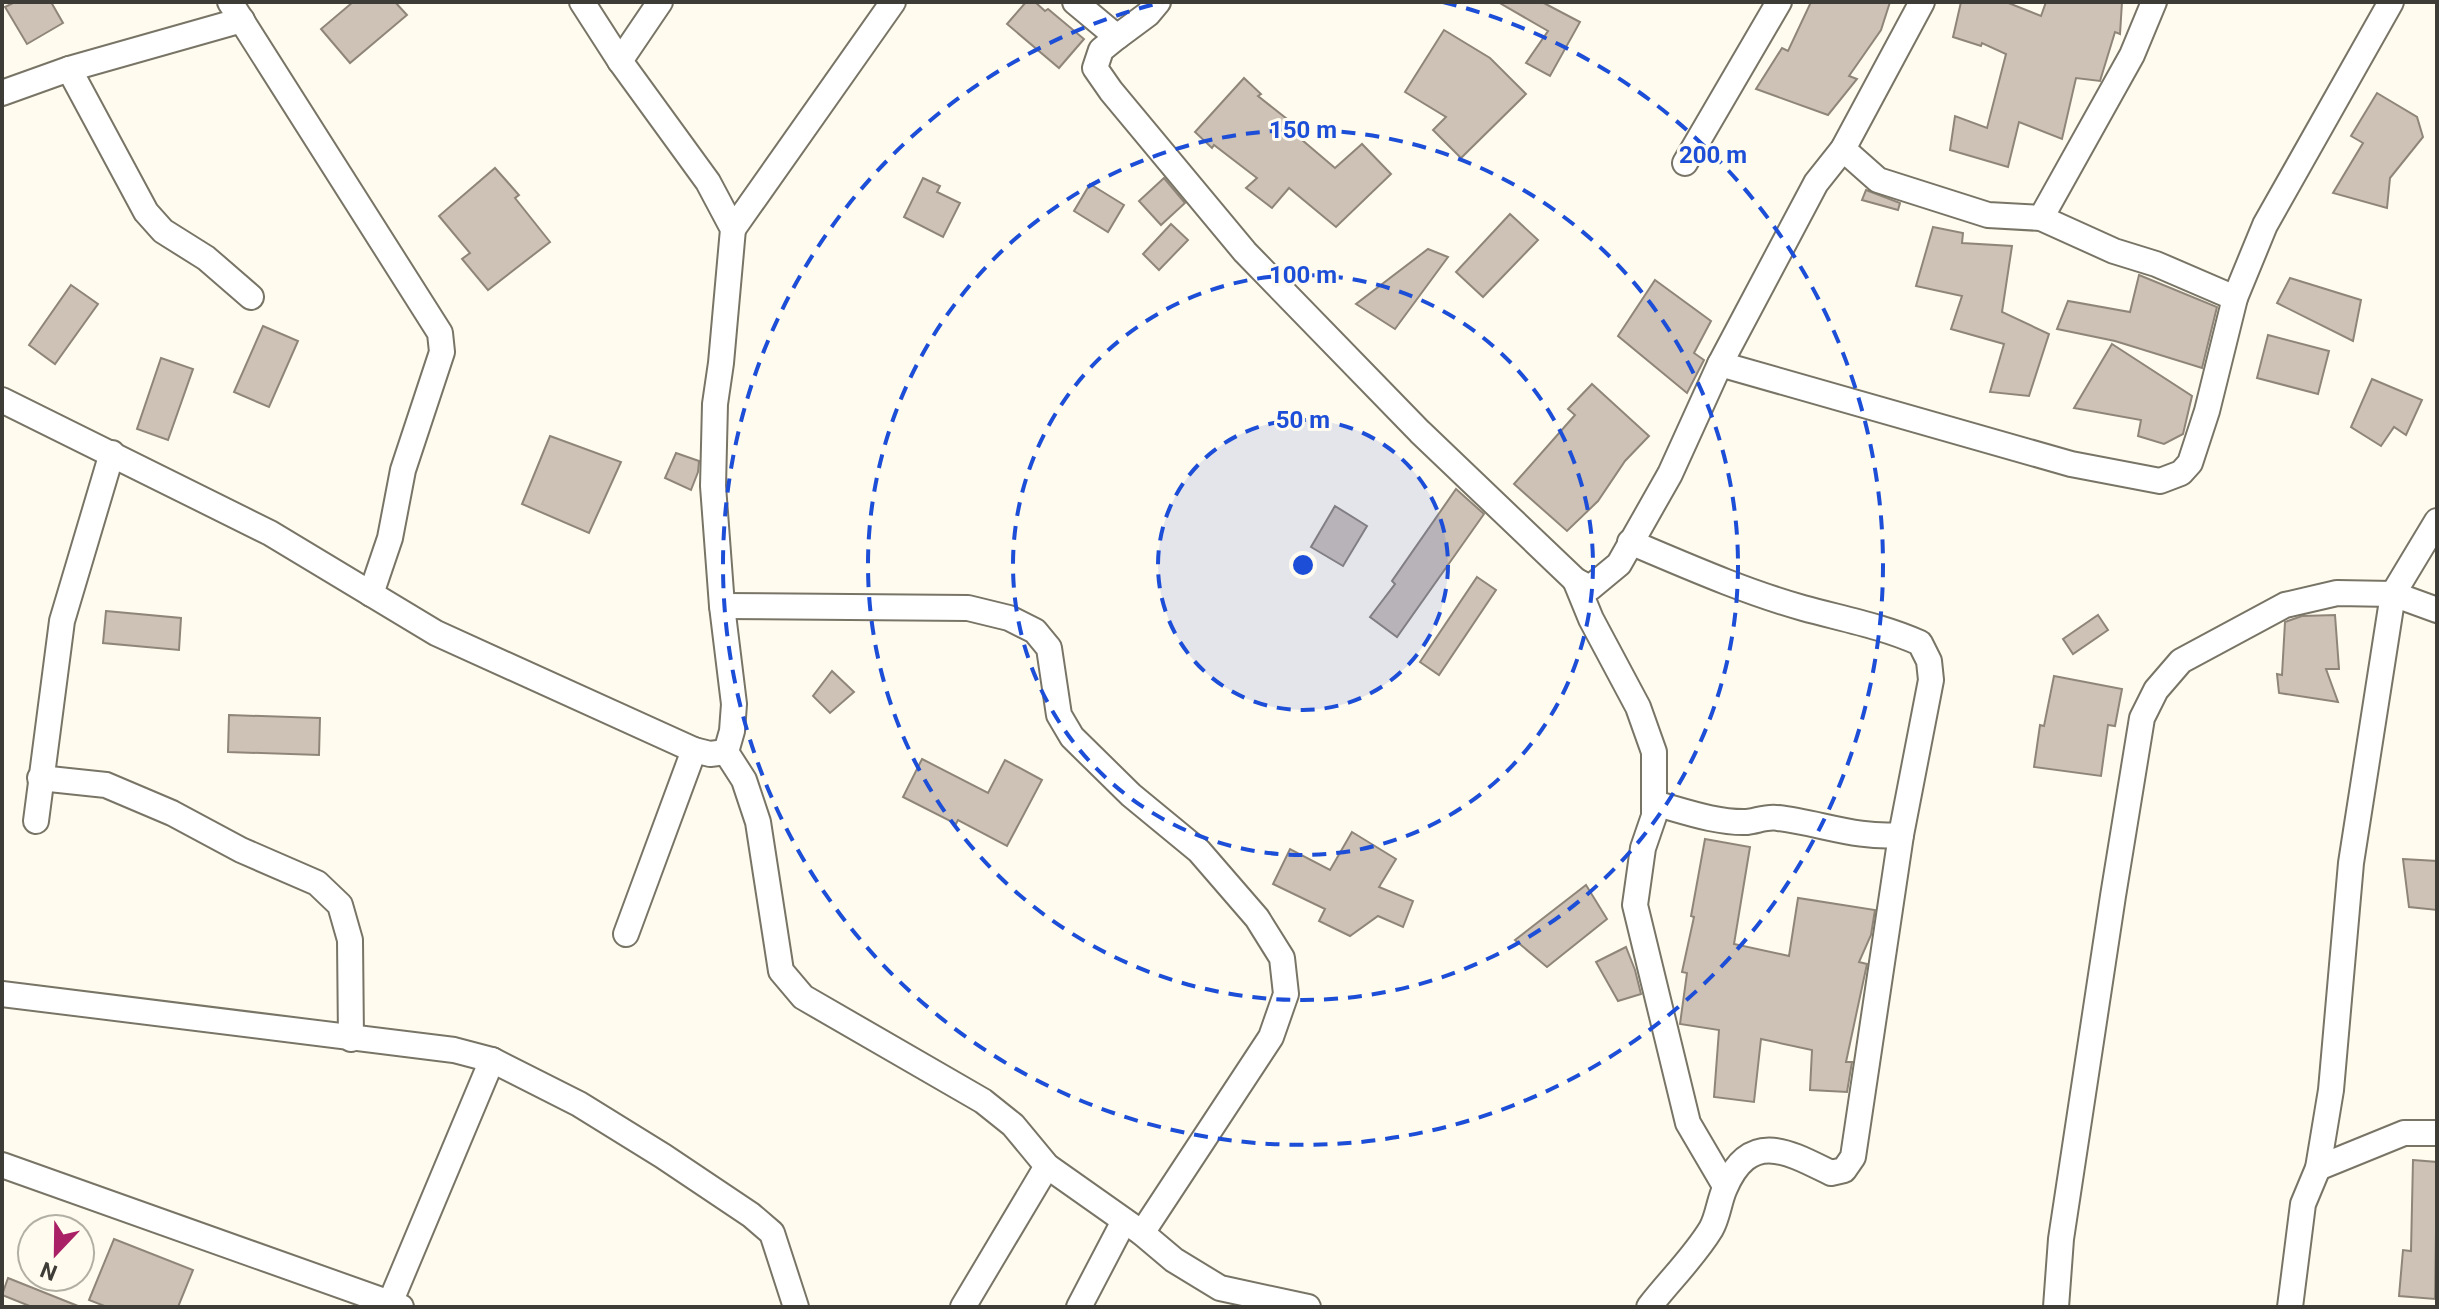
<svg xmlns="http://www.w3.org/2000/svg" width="2439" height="1309" font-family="Roboto,sans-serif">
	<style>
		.building { fill: #cdc2b5; stroke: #8f8679; stroke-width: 2 }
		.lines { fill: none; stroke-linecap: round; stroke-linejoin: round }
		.minor-casing { stroke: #787466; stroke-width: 28 }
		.minor { stroke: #fff; stroke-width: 24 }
		.ring { fill: none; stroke: #1d4ed8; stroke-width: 4; stroke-dasharray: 14 10 }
		.centre { fill: #1d4ed8; stroke: #fffbee; stroke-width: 4 }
		.ring-label { font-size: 24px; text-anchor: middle; font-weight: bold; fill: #1d4ed8; stroke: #fffbee; stroke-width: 6; stroke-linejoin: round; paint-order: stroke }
	</style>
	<rect width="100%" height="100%" fill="#fffbee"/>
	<!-- building -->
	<g class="building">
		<path d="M15,2h36l12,21 -36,21 -22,-37z"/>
		<path d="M353,2h42l12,13 -57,48 -29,-34z"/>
		<path d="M1026,2h9l10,9 3,-2 36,30 -25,29 -52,-44z"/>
		<path d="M1498,2h44l38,20 -30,54 -24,-13 22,-32z"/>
		<path d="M1811,2h79l-9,28 -32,46 8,3 -29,36 -72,-26 26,-41 6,3z"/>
		<path d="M1961,2h45l35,14 5,-14h76l-2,32 -5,-2 -15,49 -24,-3 -14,61 -43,-17 -11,45 -58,-17 5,-34 32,12 19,-74 -24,-11 -1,3 -28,-9z"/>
		<path d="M1444,30l46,28 36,36 -65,64 -28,-28 13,-13 -41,-25z"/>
		<path d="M1244,78l17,16 -3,2 34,27 -4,5 47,40 27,-24 29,30 -55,53 -47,-39 -17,20 -26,-20 11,-10 -43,-33 -2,3 -17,-16z"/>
		<path d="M2377,93l40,24 6,20 -33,41 -3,30 -54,-15 30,-50 -12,-7z"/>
		<path d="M495,168l24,27 -4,3 35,44 -62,48 -26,-31 8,-6 -31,-37z"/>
		<path d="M923,178l17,8 -3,6 23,11 -17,34 -39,-20z"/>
		<path d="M1164,178l21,25 -24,22 -22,-24z"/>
		<path d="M1090,184l34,21 -16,27 -34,-21z"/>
		<path d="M1866,190l34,13 -2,7 -36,-10z"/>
		<path d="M1510,214l28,26 -55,57 -27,-25z"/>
		<path d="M1171,224l17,16 -29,30 -16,-16z"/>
		<path d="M1933,227l30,6 -1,10 50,3 -10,66 47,22 -20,62 -39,-4 14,-48 -53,-15 11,-33 -46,-10z"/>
		<path d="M1428,249l20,8 -53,72 -39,-25z"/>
		<path d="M2139,275l78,32 -15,61 -87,-27 -58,-12 11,-28 62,11z"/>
		<path d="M2290,278l71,22 -8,41 -76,-38z"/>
		<path d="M1655,280l56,41 -17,32 10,7 -17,33 -69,-57z"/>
		<path d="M71,285l27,19 -43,60 -26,-19z"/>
		<path d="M263,326l35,15 -29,66 -35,-15z"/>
		<path d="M2268,335l61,16 -11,43 -61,-16z"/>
		<path d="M2112,344l80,52 -9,38 -19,10 -26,-8 3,-16 -67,-12z"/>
		<path d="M161,358l32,11 -25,71 -31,-11z"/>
		<path d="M2372,379l50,21 -16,35 -12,-8 -13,19 -30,-19z"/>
		<path d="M1592,384l57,52 -24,25 -27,40 -31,30 -53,-47 61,-69 -7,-6z"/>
		<path d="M550,436l71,26 -32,71 -67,-29z"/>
		<path d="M676,453l23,8 -1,11 -7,18 -26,-12z"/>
		<path d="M1456,489l28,25 -87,123 -27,-20 25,-33 -3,-3z"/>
		<path d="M1335,506l32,20 -24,40 -32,-19z"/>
		<path d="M1477,577l19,13 -57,85 -19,-13z"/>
		<path d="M106,611l75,7 -2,32 -76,-7z"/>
		<path d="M2098,615l10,15 -35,24 -10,-15z"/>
		<path d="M2335,615l4,54h-13l12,33 -59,-9 -2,-19 5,1 3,-53 17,-6z"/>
		<path d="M832,671l22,21 -24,21 -17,-17z"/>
		<path d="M2054,676l68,13 -7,37 -7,-1 -7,51 -67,-9 6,-42 4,1z"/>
		<path d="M229,715l91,3 -1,37 -91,-3z"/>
		<path d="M922,759l66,34 17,-33 37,20 -35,66 -49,-26 -2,4 -53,-27z"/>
		<path d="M1352,832l44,27 -17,28 34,14 -10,26 -25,-11 -28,20 -31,-15 6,-12 -52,-25 17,-35 40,21z"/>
		<path d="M1705,839l45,8 -16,97 55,12 9,-58 77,12 -4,25 -12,27 8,2 -21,98h6l-5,30 -37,-2 2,-40 -51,-11 -7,63 -40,-5 5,-67 -39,-6 7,-51 -5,-1 12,-55 -3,-1z"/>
		<path d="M2403,859l34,2v49l-28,-3z"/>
		<path d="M1586,885l21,34 -60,48 -32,-27z"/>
		<path d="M1626,947l9,23 6,24 -23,7 -22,-39z"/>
		<path d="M2413,1160l24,2 -2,137 -36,-3 4,-46 8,1z"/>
		<path d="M114,1239l79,31 -15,37h-71l-18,-7z"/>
		<path d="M8,1278l70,28v1h-46l-30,-12z"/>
	</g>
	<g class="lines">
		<defs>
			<g id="minor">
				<path d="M230,2l210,331 2,19 -39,118 -13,68 -19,56"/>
				<path d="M1075,2l42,35 -16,13 -6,18 16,23 134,161 175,180 155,148 15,8 29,-24 51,-90 50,-110 96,-181 27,-34 79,-147"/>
				<path d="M1117,37l31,-23 10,-12"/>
				<path d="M620,61l40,-59"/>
				<path d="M69,69l77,143 17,19 43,27 45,39"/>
				<path d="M2,93l67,-24 173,-49"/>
				<path d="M1843,149l35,31 110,35 53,3 73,33 42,13 79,34"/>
				<path d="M1685,163l94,-161"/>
				<path d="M2041,218l91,-163 22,-53"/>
				<path d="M733,229l160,-227"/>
				<path d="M1720,364l351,100 89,17 21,-8 9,-10 17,-52 28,-113 30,-73 126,-223"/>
				<path d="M2,400l268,133 166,100 258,117 16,4 16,-2 6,-21 2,-27 -12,-98 -9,-120 2,-82 6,-41 12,-134 -25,-47 -88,-121 -38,-59"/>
				<path d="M1630,542c57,24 113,49 173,66 40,11 79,18 117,35l9,18 2,19 -30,155 -48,322 -9,13 -13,3c-44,-22 -81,-43 -106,15 -6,13 -7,29 -14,41 -17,28 -42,52 -62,78"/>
				<path d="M1575,580l16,39 47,88 16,45v64l-11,32 -8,57 53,218 37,63"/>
				<path d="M722,606l246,2 41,10 26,13 14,17 10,67 13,22 59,58 68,56 58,67 25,40 4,36 -15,43 -129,196"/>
				<path d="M726,752l18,28 14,42 23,149 22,26 180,104 30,24 34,41 95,67 32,27 46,28 88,19"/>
				<path d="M40,778l66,7 66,28 69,37 76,33 23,22 10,35 1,99"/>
				<path d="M1654,803c30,8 62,20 93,19 10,-1 20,-6 31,-4 42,5 80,21 123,17"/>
				<path d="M36,821l26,-200 50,-168"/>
				<path d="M626,934l68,-184"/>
				<path d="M2,994l452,56 38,10 87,44 84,52 88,59 21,18 24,74"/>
				<path d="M2,1165l399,142"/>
				<path d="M2318,1168l86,-35h33"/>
				<path d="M390,1303l102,-243"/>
				<path d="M963,1307l84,-141"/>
				<path d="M1079,1307l45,-86"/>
				<path d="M2056,1307l5,-68 52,-343 29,-178 14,-28 25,-29 104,-56 52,-12 56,1 44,16"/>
				<path d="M2290,1307l13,-103 15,-36 13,-78 20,-227 42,-269 44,-73"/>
			</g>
		</defs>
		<!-- minor casing -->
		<use href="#minor" class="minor-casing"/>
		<!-- minor -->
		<use href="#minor" class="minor"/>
	</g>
	<!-- distance rings -->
	<circle cx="1303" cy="565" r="145" fill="#1d4ed8" fill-opacity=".12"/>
	<g class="ring">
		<circle cx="1303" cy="565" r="145"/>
		<circle cx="1303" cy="565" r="290"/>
		<circle cx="1303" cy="565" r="435"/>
		<path d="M1443 2A580 580 0 1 1 1163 2"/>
	</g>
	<circle cx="1303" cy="565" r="12" class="centre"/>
	<g class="ring-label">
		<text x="1303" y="138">150 m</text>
		<text x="1713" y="163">200 m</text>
		<text x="1303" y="283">100 m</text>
		<text x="1303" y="428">50 m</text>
	</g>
	<!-- border -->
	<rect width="2439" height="1309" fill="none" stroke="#3e3c36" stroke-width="8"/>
	<!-- north arrow -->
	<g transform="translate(56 1253) rotate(202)"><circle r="38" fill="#fffbee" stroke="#b2afa4" stroke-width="2"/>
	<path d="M0-6L14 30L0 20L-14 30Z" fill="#a92066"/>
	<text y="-12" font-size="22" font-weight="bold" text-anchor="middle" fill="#3e3c36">N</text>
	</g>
</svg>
